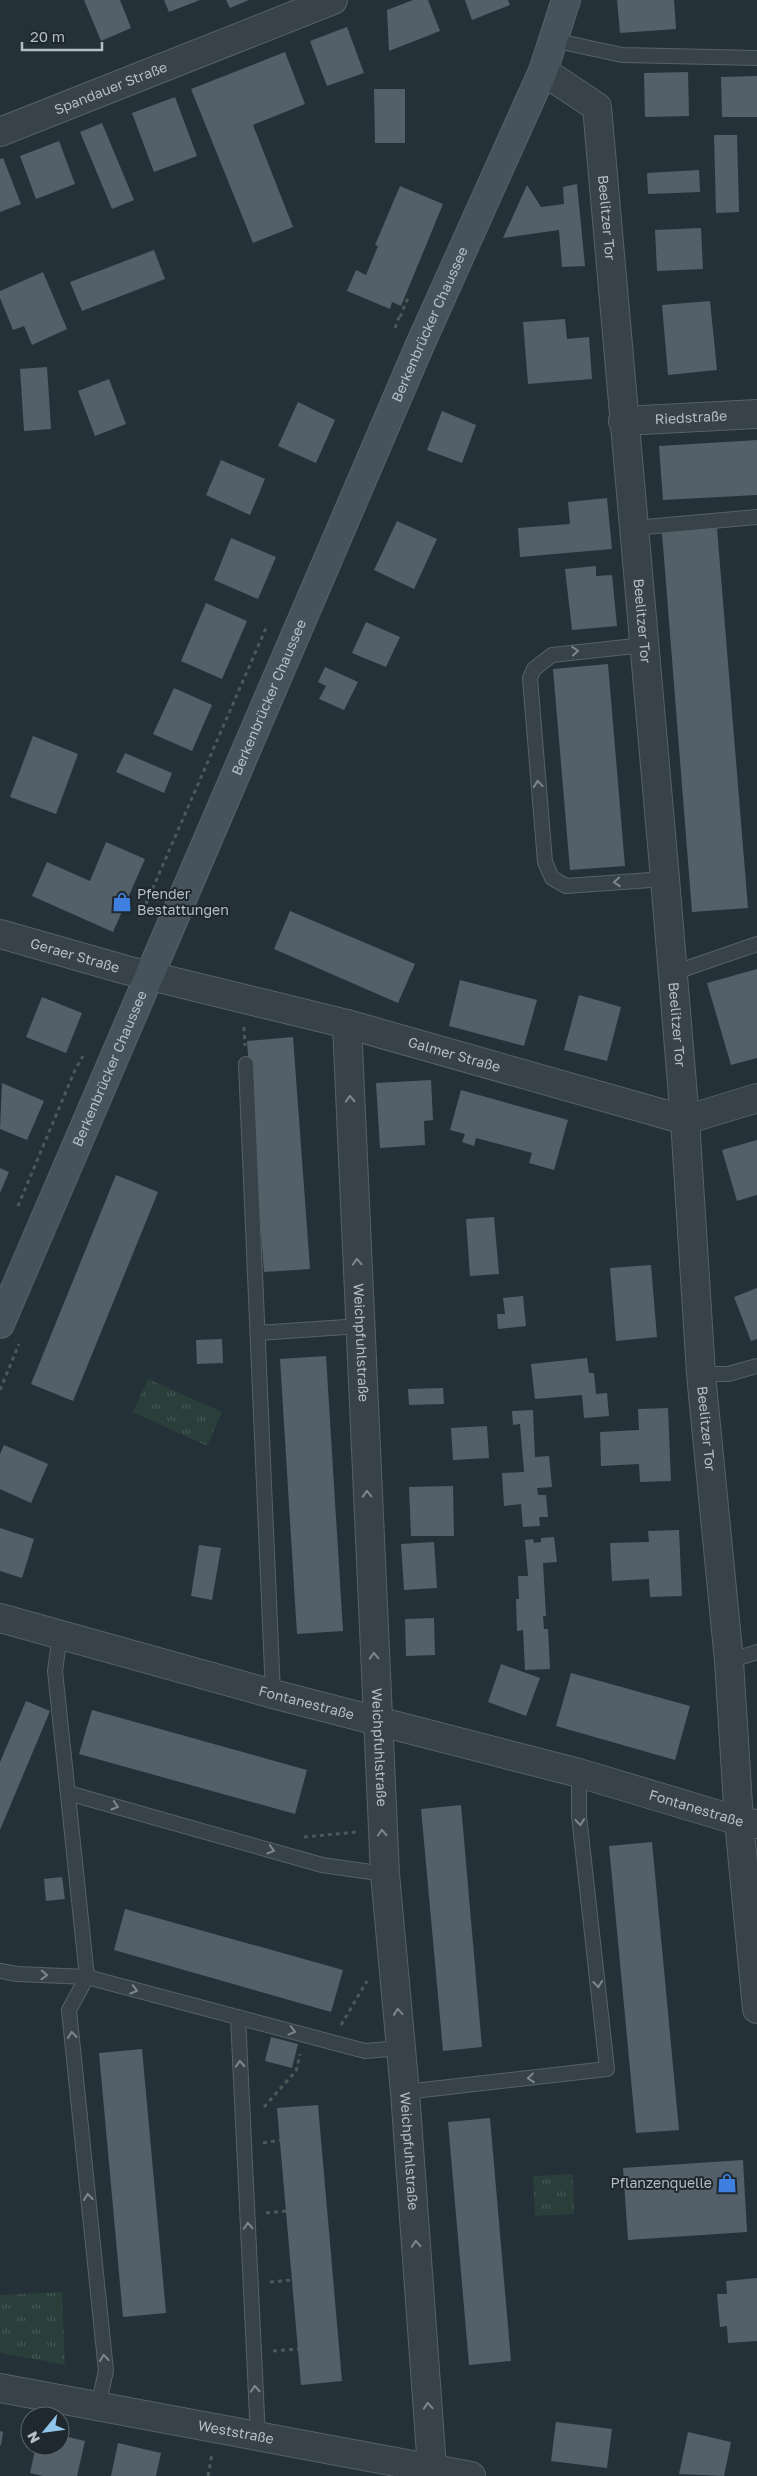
<svg xmlns="http://www.w3.org/2000/svg" width="757" height="2476" font-family="'Golos Text',sans-serif">
	<style>
		.park { fill: url(#park-tufts) }
		.building { fill: #536069 }
		.lines { fill: none; stroke-linecap: round; stroke-linejoin: round }
		.service-casing { stroke: #576167; stroke-width: 16 }
		.minor-casing { stroke: #576167; stroke-width: 30 }
		.secondary-casing { stroke: #576167; stroke-width: 30 }
		.path { stroke: #495b59; stroke-width: 3; stroke-dasharray: 4 4; stroke-linecap: butt }
		.service { stroke: #384349; stroke-width: 14 }
		.minor { stroke: #384349; stroke-width: 28 }
		.secondary { stroke: #47535c; stroke-width: 28 }
		.oneway { stroke: #7c878d }
		.labels { text-anchor: middle; stroke-width: 4; stroke-linejoin: round; paint-order: stroke }
		.street-label { font-size: 14px; fill: #b4bec5; stroke: #1e282e }
		.poi-label { font-size: 14px; fill: #b4bec5; stroke: #1e282e; text-anchor: start }
	</style>
	<defs>
		<pattern id="park-tufts" width="24" height="20" patternUnits="userSpaceOnUse" patternTransform="scale(1.25)"><rect width="24" height="20" fill="#2a3e3a"/><path d="M3 7l-1-3M5 7V3M7 7l1-3M15 17l-1-3M17 17v-4M19 17l1-3" fill="none" stroke="#465855"/></pattern>
	</defs>
	<rect width="100%" height="100%" fill="#253139"/>
	<!-- park -->
	<g class="park">
		<path d="M148,1379l74,33 -15,34 -74,-34z"/>
		<path d="M573,2174l1,40 -39,2 -2,-40z"/>
		<path d="M62,2292l3,73 -65,-12v-58z"/>
	</g>
	<!-- building -->
	<g class="building">
		<path d="M84,0h36l11,28 -30,13z"/>
		<path d="M164,0h36l-31,12z"/>
		<path d="M226,0h23l-19,8z"/>
		<path d="M413,0h15l12,31 -51,20 -2,-41z"/>
		<path d="M465,0h43l2,5 -38,15z"/>
		<path d="M617,0h57l2,29 -56,4z"/>
		<path d="M347,27l17,46 -37,13 -17,-45z"/>
		<path d="M285,52l20,52 -52,21 40,102 -40,16 -62,-154z"/>
		<path d="M688,72l1,44 -44,1 -1,-44z"/>
		<path d="M757,76v41h-35l-1,-40z"/>
		<path d="M374,89h31v54h-30z"/>
		<path d="M175,97l22,59 -43,16 -22,-59z"/>
		<path d="M102,123l32,77 -22,9 -32,-77z"/>
		<path d="M714,135h23l2,77 -23,1z"/>
		<path d="M59,141l16,43 -39,15 -16,-43z"/>
		<path d="M3,158l18,46 -21,8v-53z"/>
		<path d="M699,170l1,22 -52,2 -1,-21z"/>
		<path d="M577,184l8,82 -23,1 -3,-37 -56,8 24,-53 14,22 23,-3 -1,-17z"/>
		<path d="M400,186l43,18 -42,102 -9,-4 -2,7 -43,-18 9,-21 10,5 12,-29 -3,-1z"/>
		<path d="M701,228l2,41 -46,2 -2,-41z"/>
		<path d="M154,250l11,29 -83,32 -12,-29z"/>
		<path d="M43,272l24,57 -35,16 -8,-19 -11,4 -13,-32v-7z"/>
		<path d="M710,301l7,69 -49,5 -6,-70z"/>
		<path d="M565,319l2,20 22,-2 3,42 -64,5 -5,-62z"/>
		<path d="M47,367l4,62 -27,2 -4,-62z"/>
		<path d="M109,379l17,45 -31,12 -17,-45z"/>
		<path d="M298,402l37,18 -19,43 -38,-17z"/>
		<path d="M442,411l34,14 -14,38 -35,-13z"/>
		<path d="M757,440v55l-94,5 -4,-54z"/>
		<path d="M221,460l44,19 -15,36 -44,-20z"/>
		<path d="M607,498l5,51 -92,8 -2,-29 52,-4 -2,-22z"/>
		<path d="M397,521l40,18 -23,50 -40,-19z"/>
		<path d="M717,528l31,380 -56,4 -30,-379z"/>
		<path d="M231,538l45,19 -18,42 -44,-19z"/>
		<path d="M596,566v10l16,-1 5,51 -45,4 -7,-61z"/>
		<path d="M206,603l41,18 -25,58 -41,-18z"/>
		<path d="M366,622l34,15 -14,30 -34,-14z"/>
		<path d="M608,664l17,202 -55,4 -17,-201z"/>
		<path d="M325,667l33,15 -14,28 -25,-11 7,-13 -8,-4z"/>
		<path d="M174,688l38,17 -20,46 -39,-17z"/>
		<path d="M33,736l45,18 -22,60 -46,-17z"/>
		<path d="M125,753l47,20 -8,20 -48,-21z"/>
		<path d="M106,842l39,17 -32,73 -81,-36 15,-34 43,19z"/>
		<path d="M290,911l125,53 -17,39 -124,-54z"/>
		<path d="M757,969v89l-26,7 -24,-82z"/>
		<path d="M460,980l77,20 -13,46 -75,-20z"/>
		<path d="M579,995l42,12 -14,54 -43,-11z"/>
		<path d="M42,997l40,16 -16,40 -40,-16z"/>
		<path d="M293,1037l17,232 -46,3 -17,-231z"/>
		<path d="M431,1080l2,40 -9,1 1,24 -45,3 -4,-65z"/>
		<path d="M2,1083l42,18 -17,39 -27,-11z"/>
		<path d="M461,1090l107,30 -14,50 -25,-7 3,-10 -56,-15 -2,8 -12,-4 3,-8 -15,-4z"/>
		<path d="M757,1140v55l-20,6 -15,-51z"/>
		<path d="M0,1168l9,4 -9,21z"/>
		<path d="M116,1175l42,17 -85,209 -42,-17z"/>
		<path d="M494,1217l5,57 -29,2 -4,-57z"/>
		<path d="M651,1265l6,72 -41,4 -6,-73z"/>
		<path d="M757,1288v51l-6,2 -17,-44z"/>
		<path d="M523,1296l3,30 -28,3 -1,-15h8l-2,-16z"/>
		<path d="M222,1339l1,24 -26,1 -1,-24z"/>
		<path d="M326,1356l17,275 -46,3 -17,-275z"/>
		<path d="M587,1358l2,15h5l2,21 11,-1 2,23 -25,2 -2,-23 -47,4 -4,-35z"/>
		<path d="M443,1388l1,16 -35,1 -1,-16z"/>
		<path d="M668,1408l3,73 -31,1 -1,-18 -38,2 -1,-34 39,-2 -1,-21z"/>
		<path d="M533,1410l2,47 14,-1 3,31 -15,1 1,7h8l2,22h-9l1,9 -17,1 -2,-23 -17,2 -2,-33 22,-1 -4,-48 -7,1 -1,-14z"/>
		<path d="M487,1426l2,32 -36,2 -2,-32z"/>
		<path d="M4,1445l44,19 -17,39 -31,-14v-35z"/>
		<path d="M453,1486l1,50h-43l-2,-49z"/>
		<path d="M0,1528l34,11 -12,39 -22,-7z"/>
		<path d="M679,1530l3,66 -32,1 -1,-18 -37,2 -2,-38 39,-1 -1,-11z"/>
		<path d="M554,1537l3,25 -14,1 3,53h-3l1,13h4l2,40 -25,1 -2,-40 -6,1 -1,-32h3l-1,-23h10l-3,-36 8,-1 1,4 7,-1v-4z"/>
		<path d="M434,1542l3,46 -33,2 -3,-46z"/>
		<path d="M199,1545l22,3 -9,52 -21,-4z"/>
		<path d="M434,1618l1,37 -29,1 -1,-37z"/>
		<path d="M501,1664l39,14 -14,38 -38,-14z"/>
		<path d="M571,1673l119,33 -15,54 -119,-34z"/>
		<path d="M26,1701l24,10 -50,119v-68z"/>
		<path d="M92,1710l215,60 -12,44 -216,-60z"/>
		<path d="M461,1805l21,242 -39,4 -22,-242z"/>
		<path d="M652,1842l27,288 -43,3 -27,-287z"/>
		<path d="M62,1877l3,22 -19,2 -2,-22z"/>
		<path d="M125,1909l218,61 -12,42 -217,-62z"/>
		<path d="M271,2037l27,7 -6,24 -27,-7z"/>
		<path d="M142,2049l24,264 -43,4 -24,-264z"/>
		<path d="M318,2105l24,276 -41,4 -24,-277z"/>
		<path d="M490,2118l21,243 -42,4 -21,-243z"/>
		<path d="M743,2160l4,72 -119,8 -5,-72z"/>
		<path d="M757,2278v63l-29,2 -1,-17 -7,1 -3,-33h10l-1,-13z"/>
		<path d="M556,2422l56,7 -5,39 -56,-7z"/>
		<path d="M0,2431l3,1 -2,13h-1z"/>
		<path d="M688,2432l43,10 -7,34 -45,-2z"/>
		<path d="M60,2435l25,6 -8,35h-34l-13,-3 6,-27h24z"/>
		<path d="M118,2443l43,10 -5,23h-45z"/>
	</g>
	<g class="lines">
		<defs>
			<g id="service">
				<path d="M553,40l69,15 135,3"/>
				<path d="M634,528l123,-11"/>
				<path d="M644,645l-92,10 -18,14 -4,9 15,184 7,16 14,8 99,-7"/>
				<path d="M673,973l84,-29"/>
				<path d="M246,1064l27,630"/>
				<path d="M258,1333l102,-7"/>
				<path d="M701,1374h27l29,-8"/>
				<path d="M60,1635l-5,36 32,306 -18,33 37,361 -8,35"/>
				<path d="M729,1661l28,-9"/>
				<path d="M68,1793l254,72 63,9"/>
				<path d="M0,1971l17,3 70,3 278,74 36,-3"/>
				<path d="M238,2017l20,420"/>
				<path d="M405,2092l202,-23 -28,-253v-43"/>
			</g>
			<g id="minor">
				<path id="s1" d="M543,71l54,36 68,772 20,241 16,254 28,287 10,160 18,188"/>
				<path id="s2" d="M0,132l333,-132"/>
				<path id="s3" d="M623,421l134,-7"/>
				<path id="s4" d="M0,934l126,36 221,54 338,96 72,-22"/>
				<path id="s5" d="M347,1024l38,850 20,218 27,376"/>
				<path id="s6" d="M0,1618l273,76 306,79 160,48 17,3"/>
				<path id="s7" d="M0,2388l471,88"/>
			</g>
			<g id="secondary">
				<path id="s8" d="M0,1324l419,-977 124,-276 23,-71"/>
			</g>
		</defs>
		<!-- service casing -->
		<use href="#service" class="service-casing"/>
		<!-- minor casing -->
		<use href="#minor" class="minor-casing"/>
		<!-- secondary casing -->
		<use href="#secondary" class="secondary-casing"/>
		<!-- path -->
		<g class="path">
			<path d="M400,317l8,-19"/>
			<path d="M395,328l4,-11"/>
			<path d="M147,911l-2,-5 121,-278"/>
			<path d="M244,1027l1,19"/>
			<path d="M18,1206l57,-136 8,-14"/>
			<path d="M0,1390l19,-46"/>
			<path d="M304,1837l53,-5"/>
			<path d="M341,2025l26,-44"/>
			<path d="M264,2107l32,-36 4,-17"/>
			<path d="M263,2143l17,-3"/>
			<path d="M266,2213l20,-2"/>
			<path d="M270,2282l22,-2"/>
			<path d="M273,2351l25,-2"/>
			<path d="M208,2476l4,-22"/>
		</g>
		<!-- service -->
		<use href="#service" class="service"/>
		<!-- minor -->
		<use href="#minor" class="minor"/>
		<!-- secondary -->
		<use href="#secondary" class="secondary"/>
	</g>
	<!-- one-way arrows -->
	<defs><path id="oneway-chevron" d="M-2-3.5L2.5 0L-2 3.5" fill="none" stroke-width="1.6" stroke-linecap="round" stroke-linejoin="round" transform="scale(1.25)"/></defs>
	<g class="oneway">
		<use href="#oneway-chevron" transform="translate(575 651) rotate(-5)"/>
		<use href="#oneway-chevron" transform="translate(538 784) rotate(-95)"/>
		<use href="#oneway-chevron" transform="translate(617 882) rotate(176)"/>
		<use href="#oneway-chevron" transform="translate(350 1099) rotate(-93)"/>
		<use href="#oneway-chevron" transform="translate(357 1262) rotate(-93)"/>
		<use href="#oneway-chevron" transform="translate(367 1494) rotate(-92)"/>
		<use href="#oneway-chevron" transform="translate(374 1656) rotate(-92)"/>
		<use href="#oneway-chevron" transform="translate(115 1806) rotate(16)"/>
		<use href="#oneway-chevron" transform="translate(580 1822) rotate(85)"/>
		<use href="#oneway-chevron" transform="translate(382 1833) rotate(-93)"/>
		<use href="#oneway-chevron" transform="translate(271 1850) rotate(16)"/>
		<use href="#oneway-chevron" transform="translate(44 1975) rotate(2)"/>
		<use href="#oneway-chevron" transform="translate(598 1984) rotate(84)"/>
		<use href="#oneway-chevron" transform="translate(134 1990) rotate(16)"/>
		<use href="#oneway-chevron" transform="translate(398 2012) rotate(-95)"/>
		<use href="#oneway-chevron" transform="translate(292 2031) rotate(15)"/>
		<use href="#oneway-chevron" transform="translate(72 2035) rotate(-96)"/>
		<use href="#oneway-chevron" transform="translate(240 2064) rotate(-93)"/>
		<use href="#oneway-chevron" transform="translate(531 2078) rotate(174)"/>
		<use href="#oneway-chevron" transform="translate(88 2197) rotate(-96)"/>
		<use href="#oneway-chevron" transform="translate(248 2226) rotate(-93)"/>
		<use href="#oneway-chevron" transform="translate(416 2244) rotate(-94)"/>
		<use href="#oneway-chevron" transform="translate(104 2358) rotate(-96)"/>
		<use href="#oneway-chevron" transform="translate(255 2389) rotate(-93)"/>
		<use href="#oneway-chevron" transform="translate(428 2406) rotate(-94)"/>
	</g>
	<!-- icons -->
	<defs>
		<symbol id="shop-bare" viewBox="-9 -9 18 18"><path d="M-5-2.5h2.3a2.7 3.5 0 0 1 5.4 0H5L5.5 6h-11ZM-1.5-2.5h3a1.5 2.3 0 0 0-3 0Z" fill="#3f7fe0" stroke="#1e282e" stroke-width="2.5" paint-order="stroke"/></symbol>
	</defs>
	<g fill-rule="evenodd">
		<use href="#shop-bare" x="108" y="888" width="28" height="28"/>
		<use href="#shop-bare" x="713" y="2169" width="28" height="28"/>
	</g>
	<g class="labels">
		<!-- street labels -->
		<g class="street-label">
			<text dy="5" stroke="none"><textPath href="#s2" startOffset="119">Spandauer Straße</textPath></text>
			<text dy="5" stroke="none"><textPath href="#s1" startOffset="176">Beelitzer Tor</textPath></text>
			<text dy="5" stroke="none"><textPath href="#s8" startOffset="1088">Berkenbrücker Chaussee</textPath></text>
			<text dy="5" stroke="none"><textPath href="#s3" startOffset="68">Riedstraße</textPath></text>
			<text dy="5" stroke="none"><textPath href="#s1" startOffset="581">Beelitzer Tor</textPath></text>
			<text dy="5" stroke="none"><textPath href="#s8" startOffset="682">Berkenbrücker Chaussee</textPath></text>
			<text dy="5" stroke="none"><textPath href="#s4" startOffset="78">Geraer Straße</textPath></text>
			<text dy="5" stroke="none"><textPath href="#s1" startOffset="986">Beelitzer Tor</textPath></text>
			<text dy="5" stroke="none"><textPath href="#s4" startOffset="470">Galmer Straße</textPath></text>
			<text dy="5" stroke="none"><textPath href="#s8" startOffset="278">Berkenbrücker Chaussee</textPath></text>
			<text dy="5" stroke="none"><textPath href="#s5" startOffset="319">Weichpfuhlstraße</textPath></text>
			<text dy="5" stroke="none"><textPath href="#s1" startOffset="1391">Beelitzer Tor</textPath></text>
			<text dy="5" stroke="none"><textPath href="#s6" startOffset="318">Fontanestraße</textPath></text>
			<text dy="5" stroke="none"><textPath href="#s5" startOffset="724">Weichpfuhlstraße</textPath></text>
			<text dy="5" stroke="none"><textPath href="#s6" startOffset="722">Fontanestraße</textPath></text>
			<text dy="5" stroke="none"><textPath href="#s5" startOffset="1129">Weichpfuhlstraße</textPath></text>
			<text dy="5" stroke="none"><textPath href="#s7" startOffset="240">Weststraße</textPath></text>
		</g>
		<!-- poi labels -->
		<g class="poi-label">
			<text x="137" y="899">Pfender<tspan x="137" dy="16">Bestattungen</tspan></text>
			<text x="712" y="2188" text-anchor="end">Pflanzenquelle</text>
		</g>
	</g>
	<!-- north arrow -->
	<g transform="translate(45 2431) rotate(241)"><circle r="24" fill="#1e282e" stroke="#5a646a"/>
	<path d="M0-4L9 19L0 12L-9 19Z" fill="#92c5ec"/>
	<text y="-8" font-size="14" font-weight="bold" text-anchor="middle" fill="#b4bec5">N</text>
	</g>
	<!-- scale -->
	<path d="M22 42v8h80v-8" fill="none" stroke="#b4bec5" stroke-width="2.5"/>
	<text x="30" y="42" font-size="15" fill="#b4bec5" stroke="#1e282e" stroke-width="4" paint-order="stroke">20 m</text>
</svg>
